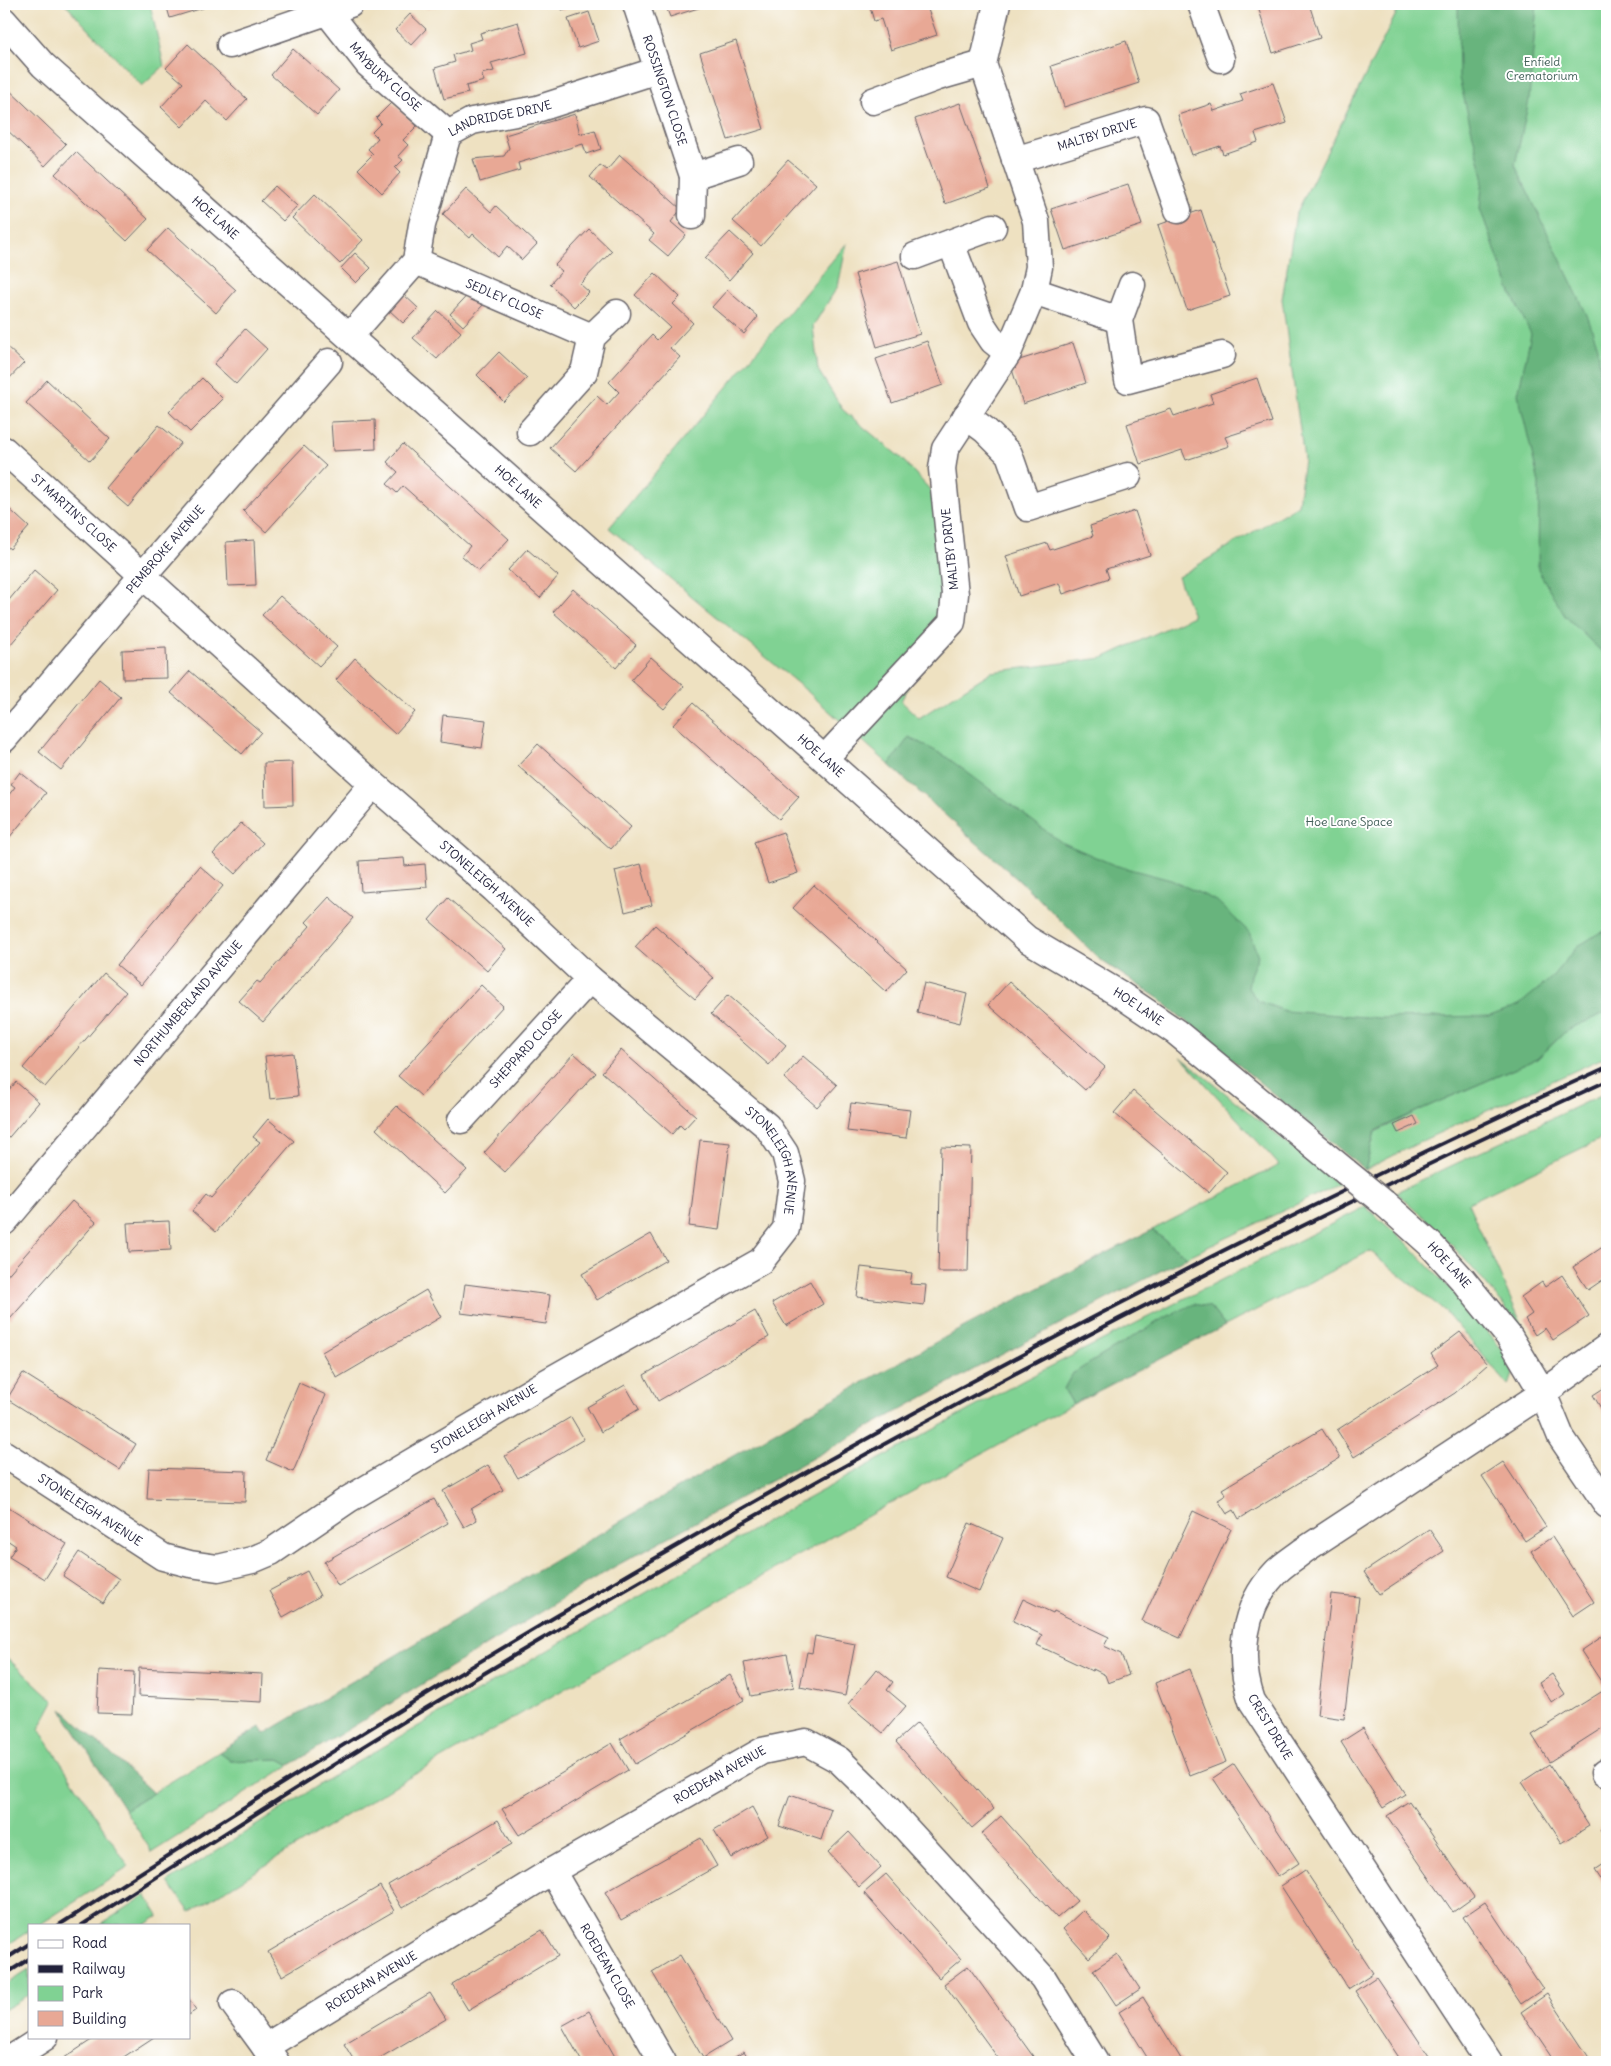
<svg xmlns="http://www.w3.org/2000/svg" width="1611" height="2066" font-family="Delius,sans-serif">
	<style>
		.green { fill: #80d293; stroke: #517a67 }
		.forest { fill: #68b47d; stroke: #456b5c }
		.building { fill: #e8a895 }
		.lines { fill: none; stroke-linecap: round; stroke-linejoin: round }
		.street-casing { stroke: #69656a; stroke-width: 29 }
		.street { stroke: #fff; stroke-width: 26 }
		.rail { stroke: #22223b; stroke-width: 4 }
		.street-bridge-casing { stroke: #69656a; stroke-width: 29; stroke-linecap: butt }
		.street-bridge { stroke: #fff; stroke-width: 26 }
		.labels { text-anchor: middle; stroke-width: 4; stroke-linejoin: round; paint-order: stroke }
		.park-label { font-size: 12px; fill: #43605a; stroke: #fff }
		.street-label { font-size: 12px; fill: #22223b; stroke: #fff }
	</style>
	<rect width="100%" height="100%" fill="#fff"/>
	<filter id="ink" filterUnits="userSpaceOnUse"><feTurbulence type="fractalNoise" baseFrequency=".02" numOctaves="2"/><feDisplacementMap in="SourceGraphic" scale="10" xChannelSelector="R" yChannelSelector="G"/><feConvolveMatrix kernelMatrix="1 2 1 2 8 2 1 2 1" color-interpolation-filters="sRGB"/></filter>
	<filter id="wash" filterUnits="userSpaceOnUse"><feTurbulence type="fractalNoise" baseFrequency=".0096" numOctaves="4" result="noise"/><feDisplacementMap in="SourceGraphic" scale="20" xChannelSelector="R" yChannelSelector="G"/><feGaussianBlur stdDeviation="1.12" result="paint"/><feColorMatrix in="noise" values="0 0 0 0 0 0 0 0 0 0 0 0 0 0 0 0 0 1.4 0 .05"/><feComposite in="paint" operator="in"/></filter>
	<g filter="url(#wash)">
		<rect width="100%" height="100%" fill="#eee1c1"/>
		<!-- green -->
		<g class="green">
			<path d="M65,4h85l14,62 -22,20z"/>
			<path d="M1401,4h206v1052l-179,82 -63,32 10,-38 49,-24 113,-49 29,-28 -364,4 -44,-37 -59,-39 -65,-65 -226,-202 -199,-164 238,-285 -9,43 -25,40 5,44 25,40 58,48 34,37 10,121 -44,85 18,17 72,-46 112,-14 90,-42 -15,-39 120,-72 6,-46 -22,-160 14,-85z"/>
			<path d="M1181,1057l151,123 7,4 -152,73 -35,-27 127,-65z"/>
			<path d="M1607,1092v44l-139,67 59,133c-39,-51 -78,-99 -128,-141l-5,-2z"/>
			<path d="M1367,1206l2,4 39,34 47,50 51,60 7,20 -4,12 -64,-75 -75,-60 -145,75 -15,-19 -112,53 -26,14 -8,15 9,15 -191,104 -486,277 -206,127 -22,-30 162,-104 464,-272 230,-126z"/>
			<path d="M4,1655l50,46 -15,28 90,138 -90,58h-10v6l-25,16z"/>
			<path d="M219,1752l12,9 49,-2 10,6 -139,88 -1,-4 -25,-39z"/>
			<path d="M146,1895l13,21 -14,9h-45z"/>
			<path d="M29,1970v25l-25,15v-24z"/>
		</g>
		<!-- forest -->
		<g class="forest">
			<path d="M1458,4h79l-8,96 -14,65 72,150 11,32 9,116v194l-42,-41 -27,-46 1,-87 -21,-89 13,-60 -20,-41 -31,-84 3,-33 -24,-98z"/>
			<path d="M909,737l36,19 116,86 53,23 57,15 46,21 32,31 9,24 -8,19 -2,13 10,13 27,10 94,7 111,-2 29,-11 30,-25 28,-33 22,-14 8,-3v82l-40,18 -30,29 -113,49 -49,23 -10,39 -207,-172 -59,-39 -65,-65 -145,-129z"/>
			<path d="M1152,1230l35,27 -205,108 -368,202 -324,198 -11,-6 -48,2 -12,-9 41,-25 4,7c202,-120 402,-243 607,-356 92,-52 187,-100 281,-148z"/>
			<path d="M1194,1304l16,3 15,19 -152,78 -9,-15 8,-15 90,-55z"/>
			<path d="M62,1709l91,84 -28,17 -58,-91z"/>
		</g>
		<g id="blocks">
			<!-- building -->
			<g class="building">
				<path d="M166,4h50l-46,14z"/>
				<path d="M425,4h18l-16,5z"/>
				<path d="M560,4h20l-18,6z"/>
				<path d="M665,4h46l-41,13z"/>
				<path d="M869,4h57l11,31 -46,15 -10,-31 -7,2z"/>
				<path d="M1257,4h52l11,34 -47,15z"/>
				<path d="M589,12l10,29 -21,7 -10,-29z"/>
				<path d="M410,14l16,15 -15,16 -16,-15z"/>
				<path d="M518,22l9,31 -36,10 3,8 -13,3 3,7 -18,5 2,7 -24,6 -9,-31 20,-6 -2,-7 18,-5 -2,-7 13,-4 -2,-6z"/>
				<path d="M736,41l28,88 -36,11 -28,-87z"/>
				<path d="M1126,41l13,42 -75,24 -13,-41z"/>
				<path d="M188,44l59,55 -20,22 -21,-20 -24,26 -21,-20 22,-24 -17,-15z"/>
				<path d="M293,49l46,41 -22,25 -46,-40z"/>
				<path d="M1273,83l14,40 -32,10 3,9 -35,12 -3,-8 -28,9 -14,-40 33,-11 3,7 29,-10 -3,-7z"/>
				<path d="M4,85l62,59 -21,22 -41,-39z"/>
				<path d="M392,102l25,24 -14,14 5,5 -10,11 5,4 -8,8 5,5 -18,20 -24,-24 15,-15 -5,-5 10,-11 -6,-6 9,-9 -5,-5z"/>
				<path d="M960,103l30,85 -45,16 -30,-85z"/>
				<path d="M575,114l5,20 15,-4 6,19 -15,5 -3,-10 -65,19 2,7 -40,12 -7,-23 31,-3 5,-8 -4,-13z"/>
				<path d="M76,152l72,67 -21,22 -72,-67z"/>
				<path d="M620,155l61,54 -10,13 15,13 -18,21 -19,-16 5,-6 -64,-57 10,-12 7,5z"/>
				<path d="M788,160l28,24 -55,62 -28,-25z"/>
				<path d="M1128,184l14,41 -77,25 -14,-41z"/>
				<path d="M275,186l22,20 -14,15 -22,-20z"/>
				<path d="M466,189l25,23 5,-6 41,38 -15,16 -15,-14 -9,11 -25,-23 -3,4 -27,-24z"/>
				<path d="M315,194l48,46 -23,24 -48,-46z"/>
				<path d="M1201,210l29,86 -43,14 -29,-85z"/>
				<path d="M168,228l68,62 -20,23 -69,-63z"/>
				<path d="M589,229l23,22 -32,33 9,8 -15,15 -24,-23 12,-13 -7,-6z"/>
				<path d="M730,232l23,21 -24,27 -24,-22z"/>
				<path d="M355,253l16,15 -15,15 -15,-15z"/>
				<path d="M898,261l22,73 -43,13 -22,-73z"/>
				<path d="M655,273l25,24 -7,7 20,19 -23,25 10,9 -104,114 -26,-23 47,-52 10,9 12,-13 -10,-10 43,-47 5,5 13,-13 -35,-32z"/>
				<path d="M472,290l14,12 -23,24 -13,-12z"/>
				<path d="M727,290l31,27 -14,17 -32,-27z"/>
				<path d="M402,293l16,15 -15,15 -16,-15z"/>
				<path d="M438,311l23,21 -24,27 -24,-21z"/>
				<path d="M245,329l22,20 -31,35 -22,-20z"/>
				<path d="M927,341l16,44 -51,18 -16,-44z"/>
				<path d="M1073,343l13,40 -63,21 -13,-41z"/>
				<path d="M4,344l20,19 -20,21z"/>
				<path d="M499,352l28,26 -23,24 -27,-27z"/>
				<path d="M202,378l21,21 -33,33 -21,-20z"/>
				<path d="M1257,378l15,44 -47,15 4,9 -43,14 -4,-10 -42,14 -13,-40 44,-15 3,7 39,-13 -3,-9z"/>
				<path d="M47,380l63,59 -20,22 -64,-58z"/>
				<path d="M375,420l1,29 -43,2 -2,-29z"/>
				<path d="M159,425l22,18 -53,64 -22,-19z"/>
				<path d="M403,444l106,95 -30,32 -17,-15 8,-10 -67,-60 -6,7 -10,-9 11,-12 -11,-10z"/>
				<path d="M304,446l22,20 -60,66 -23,-21z"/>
				<path d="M4,504l25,23 -19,22 -6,-5z"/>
				<path d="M1135,511l15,44 -44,14 3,9 -46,16 -4,-11 -40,13 -13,-40 41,-13 3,7 43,-14 -3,-10z"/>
				<path d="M254,540l2,45 -28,1 -2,-44z"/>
				<path d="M527,549l31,27 -18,22 -32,-28z"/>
				<path d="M34,570l23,20 -53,62v-46z"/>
				<path d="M573,589l63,56 -20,23 -63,-56z"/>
				<path d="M280,596l57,51 -18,19 -57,-51z"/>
				<path d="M166,648l1,30 -44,1 -1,-29z"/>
				<path d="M651,657l33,29 -20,23 -33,-29z"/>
				<path d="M355,658l60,54 -20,22 -59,-54z"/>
				<path d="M190,671l71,61 -19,22 -71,-61z"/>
				<path d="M99,679l22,18 -60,73 -22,-18z"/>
				<path d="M693,703l106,94 -20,22 -106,-94z"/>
				<path d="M443,715l43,5 -4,28 -42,-6z"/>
				<path d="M538,744l93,83 -20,22 -93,-83z"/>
				<path d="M292,762l1,43 -28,1 -1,-43z"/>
				<path d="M20,772l26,21 -42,51v-43l11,-14 -4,-3z"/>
				<path d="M241,823l22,20 -28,31 -22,-20z"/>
				<path d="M783,832l15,41 -30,10 -14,-41z"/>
				<path d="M404,858l1,8 20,-2 2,23 -66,5 -2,-31z"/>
				<path d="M641,864l11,41 -27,7 -10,-41z"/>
				<path d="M200,866l23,20 -82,99 -24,-20z"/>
				<path d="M814,885l93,84 -21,23 -93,-84z"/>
				<path d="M329,897l24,21 -90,104 -24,-21 18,-20 3,2 50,-57 -4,-4z"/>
				<path d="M448,898l58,51 -19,22 -58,-51z"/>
				<path d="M655,925l59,53 -19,21 -60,-52z"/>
				<path d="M104,973l22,19 -81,95 -22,-19z"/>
				<path d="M1009,982l96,85 -20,23 -97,-85z"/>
				<path d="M924,983l43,11 -7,29 -43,-11z"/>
				<path d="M481,985l22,21 -82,90 -23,-20z"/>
				<path d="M728,995l58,50 -17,20 -58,-51z"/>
				<path d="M621,1050l75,66 -12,13 -4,-4 -8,9 -70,-62z"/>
				<path d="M293,1053l5,43 -28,3 -5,-43z"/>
				<path d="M574,1053l22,20 -91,99 -21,-19z"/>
				<path d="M803,1056l34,29 -20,22 -33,-29z"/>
				<path d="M16,1082l23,20 -35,41v-46z"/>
				<path d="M1133,1091l94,81 -18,21 -95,-80z"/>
				<path d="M851,1103l59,7 -4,28 -59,-7z"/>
				<path d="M397,1106l70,64 -22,23 -69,-64z"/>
				<path d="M1414,1116l4,8 -20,9 -4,-8z"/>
				<path d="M268,1119l26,22 -78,91 -24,-21 14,-17 5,4 49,-56 -7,-5z"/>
				<path d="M700,1140l30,3 -11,87 -30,-4z"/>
				<path d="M941,1147l30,1 -3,124h-30z"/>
				<path d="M72,1201l24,21 -86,97 -6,-6v-34z"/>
				<path d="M169,1221l2,29 -42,2 -2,-29z"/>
				<path d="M651,1234l15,26 -69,40 -15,-26z"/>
				<path d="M1607,1244v33l-19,13 -15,-23z"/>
				<path d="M861,1267l51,6 -2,11 16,1 -2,20 -67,-8z"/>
				<path d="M1562,1275l27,41 -36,24 -8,-12 -10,7 -10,-16 7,-5 -11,-17 21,-15 3,5z"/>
				<path d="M810,1281l13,23 -37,22 -14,-23z"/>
				<path d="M465,1284l85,11 -4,29 -85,-11z"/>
				<path d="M426,1290l15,27 -104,61 -15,-26z"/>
				<path d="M755,1311l14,26 -111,64 -14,-26z"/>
				<path d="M1460,1332l28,32 -33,29 -101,64 -17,-27 101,-65 -7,-11z"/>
				<path d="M23,1373l113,71 -16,26 -113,-71z"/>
				<path d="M299,1383l27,12 -33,77 -27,-12z"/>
				<path d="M625,1385l14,24 -38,23 -14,-25z"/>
				<path d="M1607,1386v32l-14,-23z"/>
				<path d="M571,1417l13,22 -66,39 -13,-22z"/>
				<path d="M1322,1429l18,29 -101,61 -5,-9 -7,4 -9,-14 8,-5 -4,-6z"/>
				<path d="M1503,1462l43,65 -21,14 -43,-65z"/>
				<path d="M488,1465l15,25 -32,19 6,11 -13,7 -21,-36z"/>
				<path d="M149,1468l97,3 -1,31 -98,-3z"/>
				<path d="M434,1499l14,24 -110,63 -14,-24z"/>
				<path d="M4,1504l63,40 -22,35 -36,-22 7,-11 -12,-8z"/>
				<path d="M1193,1511l38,18 -51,109 -38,-17z"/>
				<path d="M969,1523l34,15 -24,54 -33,-15z"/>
				<path d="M1429,1529l15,22 -65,43 -15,-22z"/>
				<path d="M1552,1537l42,65 -21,14 -42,-65z"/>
				<path d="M79,1552l40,27 -16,24 -40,-27z"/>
				<path d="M307,1571l13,25 -37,21 -14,-26z"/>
				<path d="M1331,1594l28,3 -15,122 -27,-4z"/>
				<path d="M1023,1599l30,14 1,-2 55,26 -5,9 17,8 8,21 -21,8 -3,-8 -12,-6 -1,2 -55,-26 5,-10 -29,-14z"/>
				<path d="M1606,1634l1,91 -58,37 -17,-27 74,-46 -25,-38z"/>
				<path d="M815,1636l40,8 -10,52 -45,-9 7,-35 5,1z"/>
				<path d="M787,1654l7,33 -43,9 -7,-33z"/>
				<path d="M139,1668l124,6 -1,28 -124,-6z"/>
				<path d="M877,1669l16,13 -6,8 19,16 -23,27 -35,-29z"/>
				<path d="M1190,1669l36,93 -36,14 -35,-93z"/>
				<path d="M99,1670l35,2 -2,42 -35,-1z"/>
				<path d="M1552,1674l13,20 -13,9 -13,-20z"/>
				<path d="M730,1675l14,25 -109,64 -15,-25z"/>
				<path d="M917,1723l77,86 -22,19 -76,-86z"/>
				<path d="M1363,1728l42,66 -22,14 -42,-66z"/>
				<path d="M612,1743l16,27 -109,65 -17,-26z"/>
				<path d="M1234,1764l65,99 -21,14 -65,-99z"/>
				<path d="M1549,1764l40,62 -27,17 -40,-61z"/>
				<path d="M790,1795l41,14 -10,31 -42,-14z"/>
				<path d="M1409,1801l65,96 -21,15 -66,-96z"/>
				<path d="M752,1807l16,29 -37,22 -17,-28z"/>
				<path d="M1001,1816l76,85 -20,17 -76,-84z"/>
				<path d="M498,1820l14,24 -110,64 -14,-23z"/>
				<path d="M1607,1826v15l-7,-11z"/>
				<path d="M849,1832l32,35 -22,20 -31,-35z"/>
				<path d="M701,1838l16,28 -96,54 -16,-28z"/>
				<path d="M1607,1862v27l-12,-19z"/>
				<path d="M1305,1870l68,103 -25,16 -67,-103z"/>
				<path d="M886,1874l75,85 -22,19 -75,-85z"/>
				<path d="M380,1886l14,25 -112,65 -14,-24z"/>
				<path d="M1485,1902l58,87 -22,15 -58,-87z"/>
				<path d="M1083,1910l27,28 -21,20 -26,-29z"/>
				<path d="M542,1930l16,26 -90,54 -16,-26z"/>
				<path d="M1117,1954l23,35 -24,16 -23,-35z"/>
				<path d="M680,1955l51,86 -28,17 -51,-86z"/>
				<path d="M968,1966l67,93 -5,3h-29l-57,-78z"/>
				<path d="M1376,1977l33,49 24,36h-31l-4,-6 -43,-65z"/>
				<path d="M430,1993l16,26 -73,43h-18l-11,-18z"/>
				<path d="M1547,1994l33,50 12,18 -38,-1 -33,-49z"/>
				<path d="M1143,1997l40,65h-33l-31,-50z"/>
				<path d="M189,1999l7,11 -7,5z"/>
				<path d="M589,2011l7,12 22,39h-36l-20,-36z"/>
				<path d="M96,2037h58l-38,25h-58z"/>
				<path d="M744,2052l6,10h-24z"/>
			</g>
		</g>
	</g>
	<g filter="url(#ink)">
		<use href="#blocks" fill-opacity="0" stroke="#69656a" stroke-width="1"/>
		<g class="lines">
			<defs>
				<g id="street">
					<path id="s1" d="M636,4l57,172 -1,40"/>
					<path d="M1201,4l20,55"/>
					<path id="s2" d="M328,13l40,51 80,70"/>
					<path id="s3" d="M4,21l39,44 984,874 91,54 58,39 170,140"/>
					<path d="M230,45l120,-41"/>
					<path d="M873,101l65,-24 45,-13"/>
					<path id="s4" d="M1015,160l131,-40 32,90"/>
					<path d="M693,176l46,-15"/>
					<path d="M951,243l30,80 12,18 15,12"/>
					<path d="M915,256l78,-29"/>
					<path id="s5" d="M416,261l176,76"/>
					<path d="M1132,285l-13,35 9,60 94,-25"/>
					<path d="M1034,291l85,29"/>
					<path id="s6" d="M350,336l66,-75 6,-36 26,-91 24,-13 65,-12 121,-39"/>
					<path d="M966,416l19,14 24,24 19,54 100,-32"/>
					<path d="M530,432l54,-60 8,-35 25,-24"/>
					<path id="s7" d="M4,450l369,334 121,105 96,90 177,147 18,27 7,28 -6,48 -25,32 -214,121 -198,117 -78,53 -19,8 -34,8 -28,-4 -27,-7 -159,-103"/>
					<path id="s8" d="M4,739l139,-164 186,-213"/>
					<path d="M825,758l127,-136 3,-28 -13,-125 3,-20 63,-96 26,-62 5,-24 -3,-46 -53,-157 14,-60"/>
					<path id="s9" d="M461,1120l129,-141"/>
					<path id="s10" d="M1384,1203l46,41 32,35 48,59 33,55 18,44 46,68"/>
					<path id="s11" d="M4,1222l369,-438"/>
					<path d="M1604,1773l3,-2"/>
					<path id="s12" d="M552,1871l111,191"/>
					<path d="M233,2003l43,59"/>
					<path id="s13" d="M265,2047l287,-176 210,-120 44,-9 33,18 42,41 162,177 52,84"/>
					<path d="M6,2062l39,-25"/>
					<path d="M1489,2062l-237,-361c-15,-43 -10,-94 24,-129 8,-8 18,-14 27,-21l240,-158 64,-46"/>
				</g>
			</defs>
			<!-- street casing -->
			<use href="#street" class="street-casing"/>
			<!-- street -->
			<use href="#street" class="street"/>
			<!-- rail -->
			<g class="rail">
				<path d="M59,1925c160,-103 320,-204 484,-301 344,-204 700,-392 1064,-557"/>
				<path d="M82,1925c118,-76 236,-152 356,-224 378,-228 768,-437 1169,-620"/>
				<path d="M4,1960l25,-16"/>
				<path d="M4,1975l25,-16"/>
			</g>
			<defs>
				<path id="street-bridge" d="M1346,1172l38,31"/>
			</defs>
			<!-- street-bridge casing -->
			<use href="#street-bridge" class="street-bridge-casing"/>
			<!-- street-bridge -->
			<use href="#street-bridge" class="street-bridge"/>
		</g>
	</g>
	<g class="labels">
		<!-- park labels -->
		<g class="park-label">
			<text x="1542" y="66">Enfield<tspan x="1542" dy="14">Crematorium</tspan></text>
			<text x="1349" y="826">Hoe Lane Space</text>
		</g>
		<!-- street labels -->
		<g class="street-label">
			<text dy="4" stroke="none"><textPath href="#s2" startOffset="86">MAYBURY CLOSE</textPath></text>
			<text dy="4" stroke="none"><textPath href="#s1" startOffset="91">ROSSINGTON CLOSE</textPath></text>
			<text dy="4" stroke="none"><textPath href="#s6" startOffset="286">LANDRIDGE DRIVE</textPath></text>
			<text dy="4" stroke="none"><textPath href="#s4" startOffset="86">MALTBY DRIVE</textPath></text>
			<text dy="4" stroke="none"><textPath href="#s3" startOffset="289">HOE LANE</textPath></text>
			<text dy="4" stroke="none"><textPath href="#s5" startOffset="96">SEDLEY CLOSE</textPath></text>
			<text dy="4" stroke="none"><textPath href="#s3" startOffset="694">HOE LANE</textPath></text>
			<text dy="4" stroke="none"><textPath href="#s7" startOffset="94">ST MARTIN'S CLOSE</textPath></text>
			<text transform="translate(950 549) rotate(-96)" y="4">MALTBY DRIVE</text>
			<text dy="4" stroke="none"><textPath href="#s8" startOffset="249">PEMBROKE AVENUE</textPath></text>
			<text dy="4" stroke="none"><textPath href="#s3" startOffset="1099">HOE LANE</textPath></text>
			<text dy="4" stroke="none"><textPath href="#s7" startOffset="649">STONELEIGH AVENUE</textPath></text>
			<text dy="4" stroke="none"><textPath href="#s11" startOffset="286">NORTHUMBERLAND AVENUE</textPath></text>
			<text dy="4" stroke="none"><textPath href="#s3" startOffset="1505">HOE LANE</textPath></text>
			<text dy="4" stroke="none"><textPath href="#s9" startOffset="96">SHEPPARD CLOSE</textPath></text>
			<text dy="4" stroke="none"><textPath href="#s7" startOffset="1054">STONELEIGH AVENUE</textPath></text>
			<text dy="4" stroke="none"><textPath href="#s10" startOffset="90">HOE LANE</textPath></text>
			<text transform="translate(484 1419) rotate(-31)" y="4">STONELEIGH AVENUE</text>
			<text transform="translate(90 1510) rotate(33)" y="4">STONELEIGH AVENUE</text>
			<text transform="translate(1270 1727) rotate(59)" y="4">CREST DRIVE</text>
			<text dy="4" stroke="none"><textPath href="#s13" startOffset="530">ROEDEAN AVENUE</textPath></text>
			<text dy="4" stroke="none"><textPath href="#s12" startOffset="110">ROEDEAN CLOSE</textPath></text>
			<text dy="4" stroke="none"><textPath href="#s13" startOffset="125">ROEDEAN AVENUE</textPath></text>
		</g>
	</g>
	<!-- margin -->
	<rect width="1611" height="2066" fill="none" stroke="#fff" stroke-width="20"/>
	<!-- legend -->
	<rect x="28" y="1924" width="162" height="115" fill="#ffffff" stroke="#a7a7b1"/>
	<rect x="38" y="1940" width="25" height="8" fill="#ffffff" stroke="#a7a7b1"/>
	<text x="72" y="1948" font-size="15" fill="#22223b">Road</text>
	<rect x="38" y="1965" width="25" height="8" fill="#22223b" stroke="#a7a7b1"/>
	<text x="72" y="1974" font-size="15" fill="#22223b">Railway</text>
	<rect x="38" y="1986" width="25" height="15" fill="#80d293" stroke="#a7a7b1"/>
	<text x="72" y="1998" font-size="15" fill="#22223b">Park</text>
	<rect x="38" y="2011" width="25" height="15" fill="#e8a895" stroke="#a7a7b1"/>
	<text x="72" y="2024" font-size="15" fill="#22223b">Building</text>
</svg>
